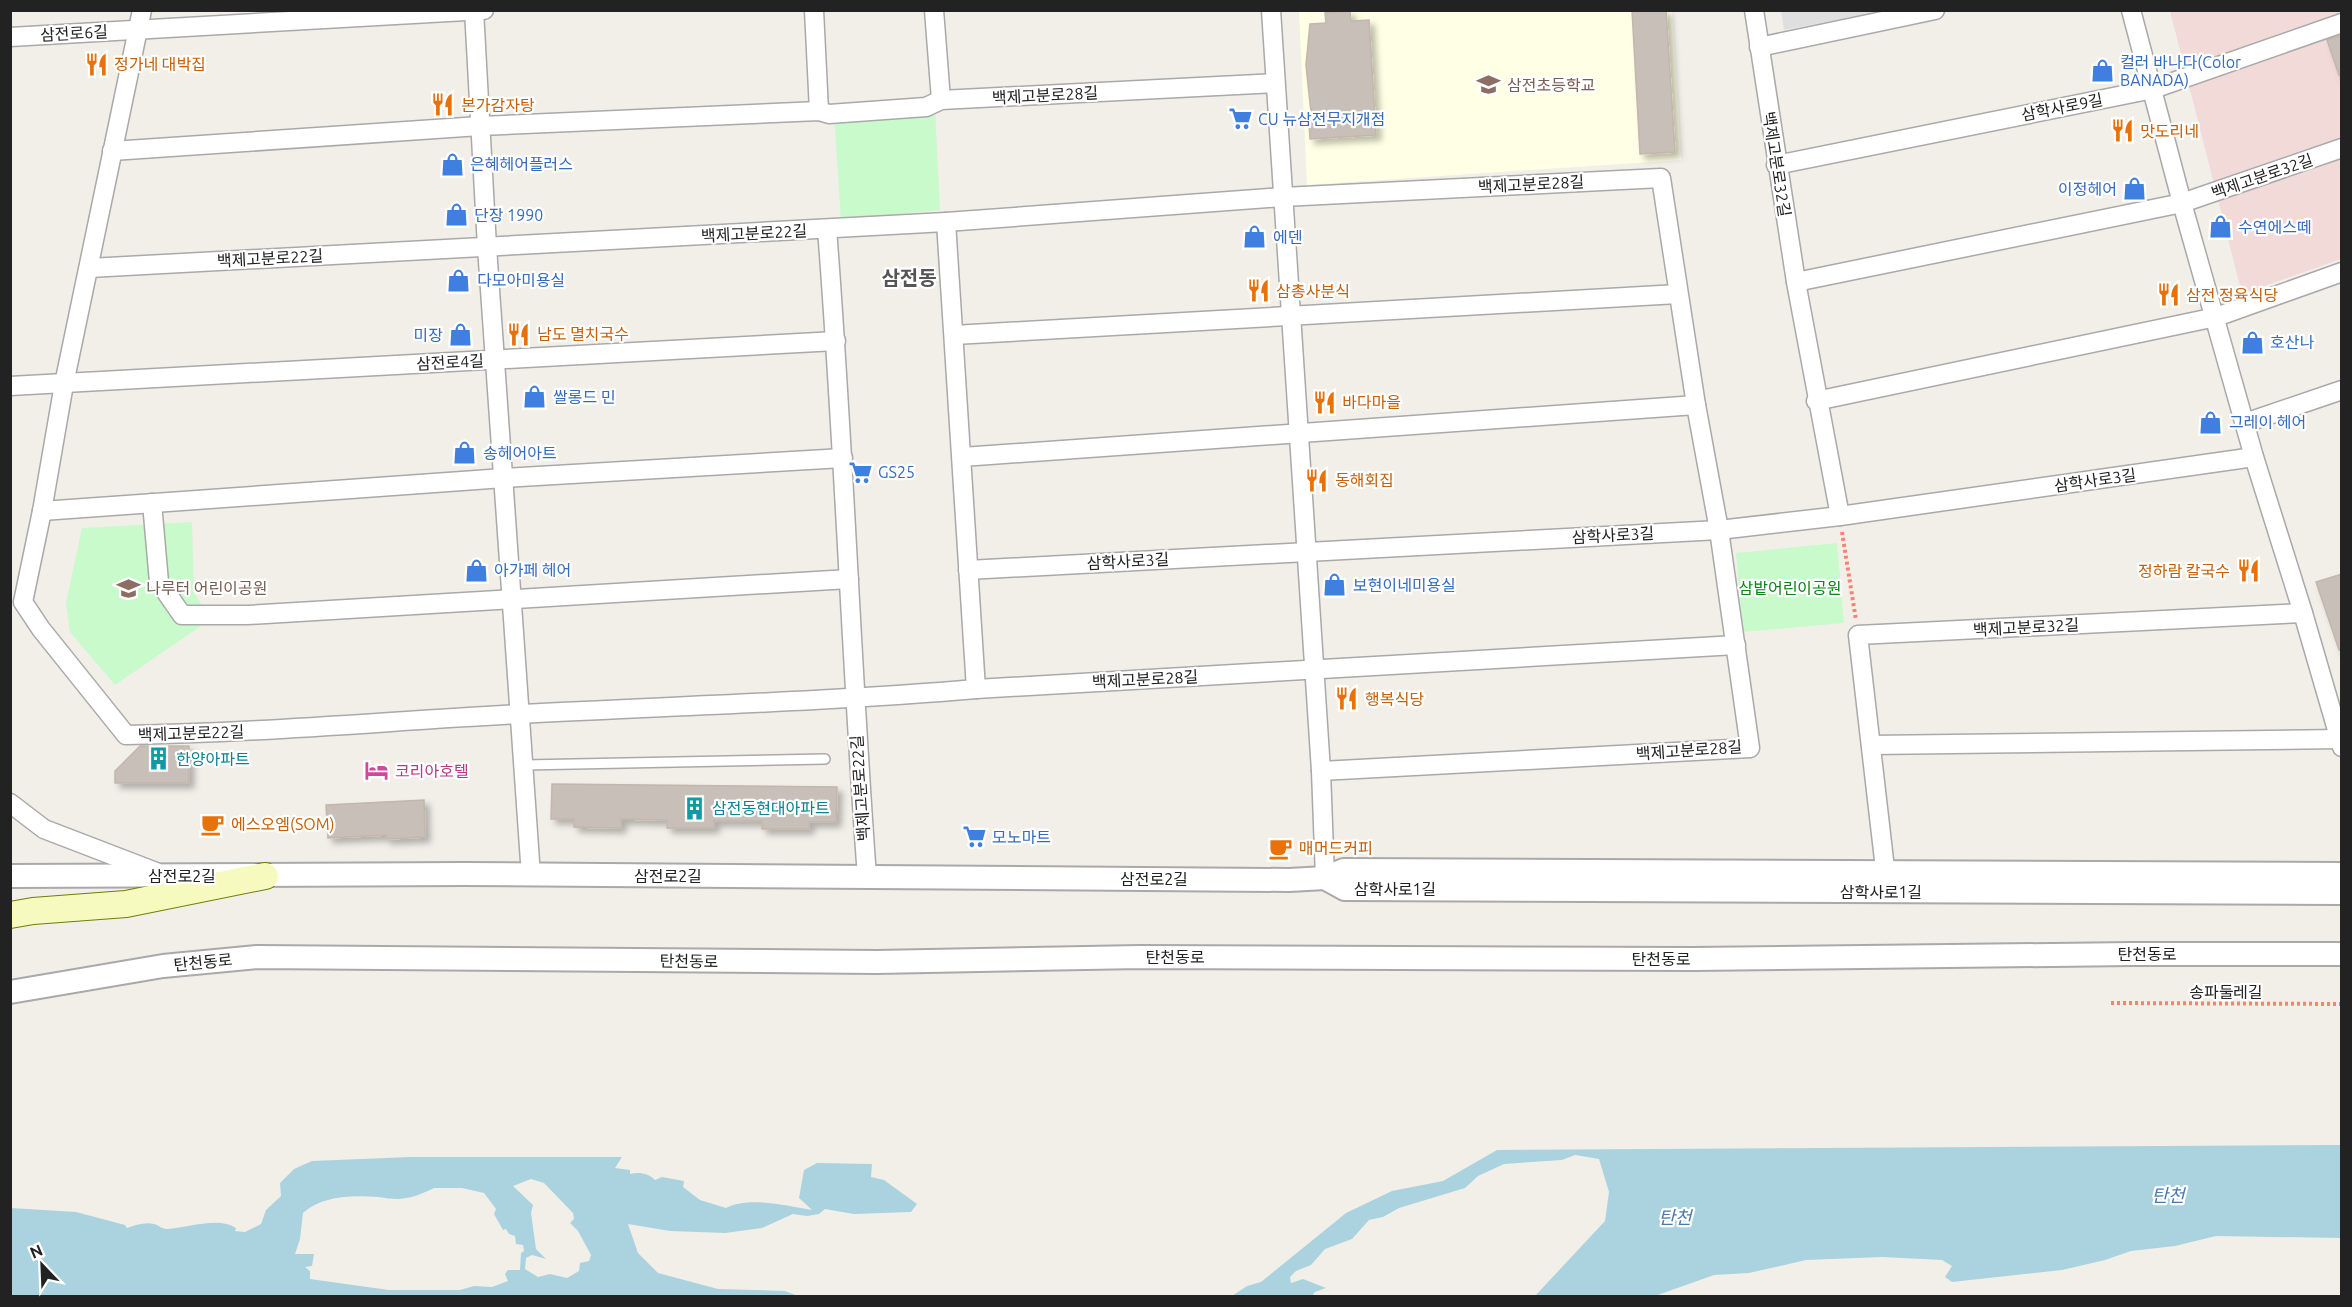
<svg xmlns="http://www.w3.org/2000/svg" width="2352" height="1307" font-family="Ubuntu,'Noto Sans KR',sans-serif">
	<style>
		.residential { fill: #e0dfdf }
		.commercial { fill: #f2dad9 }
		.education { fill: #ffffe5 }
		.park { fill: #c8facc }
		.water { fill: #aad3df; fill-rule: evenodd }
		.building { fill: #c7bfb8; stroke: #c4b6ab; stroke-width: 1.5; filter: url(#shadow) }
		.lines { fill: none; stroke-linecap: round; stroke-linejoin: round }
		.service-casing { stroke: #a9a9a9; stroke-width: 12 }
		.minor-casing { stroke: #a9a9a9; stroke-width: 21 }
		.tertiary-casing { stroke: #a9a9a9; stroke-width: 26 }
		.secondary-casing { stroke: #707d05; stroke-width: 28 }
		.path { stroke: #fa8072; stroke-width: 4; stroke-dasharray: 3 3; stroke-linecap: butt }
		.service { stroke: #fff; stroke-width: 9 }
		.minor { stroke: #fff; stroke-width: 18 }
		.tertiary { stroke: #fff; stroke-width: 22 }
		.secondary { stroke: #f7fabf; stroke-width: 26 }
		.labels { text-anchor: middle; stroke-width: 4.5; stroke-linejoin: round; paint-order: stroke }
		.street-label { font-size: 16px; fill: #222; stroke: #fff }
		.shop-label { font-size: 16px; fill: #366cbe; stroke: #fff; text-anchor: start }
		.food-label { font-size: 16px; fill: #c56008; stroke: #fff; text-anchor: start }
		.education-label { font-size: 16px; fill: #785e54; stroke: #fff; text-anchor: start }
		.park-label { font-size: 16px; fill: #0c8416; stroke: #fff }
		.culture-label { font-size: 16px; fill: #0d838f; stroke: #fff; text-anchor: start }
		.hotel-label { font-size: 16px; fill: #b23c85; stroke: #fff; text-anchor: start }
		.water-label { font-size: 18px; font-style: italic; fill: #4a7aab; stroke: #fff }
		.quarter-label { font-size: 20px; font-weight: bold; fill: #555; stroke: #fff }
	</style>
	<defs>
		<filter id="shadow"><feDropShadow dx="5" dy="5" stdDeviation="3" flood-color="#0004"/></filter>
	</defs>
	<rect width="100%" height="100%" fill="#f2efe9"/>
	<!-- residential -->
	<path class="residential" d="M1781,11v-1l103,1 -100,19z"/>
	<!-- commercial -->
	<path class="commercial" d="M2170,11h171v248l-99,35z"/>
	<!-- education -->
	<path class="education" d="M1299,11h373l9,149 -374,25z"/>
	<!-- park -->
	<g class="park">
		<path d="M935,109l5,101 -99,10 -7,-106z"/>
		<path d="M192,522l2,71 17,26 -96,66 -45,-53 -4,-29 16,-75z"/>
		<path d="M1837,543l7,80 -101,9 -7,-79z"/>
	</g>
	<!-- water -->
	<g class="water">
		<path d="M2341,1145v93l-125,-2 -41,10 -44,5 -26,9 -43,10 -110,12 -7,-5 7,-11 -10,-6 -60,-3 -76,3 -57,13 -35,2 -59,21h-120l70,-75 4,-29 -10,-33 -24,-4 -13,5 -58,4 -26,12 -13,12 -66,20 -16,9 -14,3 -17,19 -27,10 -14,16 -15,6 -6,6 1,6 12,-4 23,9 -11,4 -3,4h-80l15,-10 14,-4 85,-69 46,-22 51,-10 54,-31z"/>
		<path d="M410,1157h212l-7,11 15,2v4c9,-2 18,-1 25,6l7,-3 22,4 -1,6 17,13 26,8c23,-12 62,-2 86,2l-13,-12 5,-28 13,-7 55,1 -1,13 13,3 33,24 -6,8 -57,2 -29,-5 -6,5 -12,2 -14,-2 -31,14 -37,5 -55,-2 -42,-7 10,29 20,20 60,16 67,2 13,5h-787v-88l65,4 49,13 2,3c8,-3 18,-6 27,-4 5,1 7,5 13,5 19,-1 52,-13 69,-1l-1,3 10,1 16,-8 5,-14 15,-14 -1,-13 14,-14 18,-8zM531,1179l13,4 29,30 1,6 -4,4 8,8 13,24 -2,6 -9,2 -1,8 -12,7 -17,-4 -12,3 -13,-8 1,-11 6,-3 14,4 -10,-10 -5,-36 2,-8 -20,-19zM434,1188h28l22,5 12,16 -2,5 9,16 3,-1 3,5 6,2 1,8 7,1 1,6 -3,2 -1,17h-12l-3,4 3,7 -16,6 -18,-1 -14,4h-71l-79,-11v-8l-5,-4 7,-1 2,-12h-19l5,-15 3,-26c20,-18 50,-18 76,-16 6,1 13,2 19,2 14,-1 24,-5 36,-11z"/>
	</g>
	<!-- building -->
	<g class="building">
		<path d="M1632,10h34l9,142 -35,2z"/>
		<path d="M1350,11l1,10 18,-1 7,115 -66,4 -1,-16 3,-1 -6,-57 4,-41 16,-1 -1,-10z"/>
		<path d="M2342,35v40h-3l-12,-35z"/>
		<path d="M2342,574v76h-3l-23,-68z"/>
		<path d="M140,746h49v37h-74v-12z"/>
		<path d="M552,784l285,3 -1,35h-27v7h-47v-8h-48v7h-47v-8l-46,-1v9l-47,-1v-8h-23z"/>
		<path d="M424,800l1,37 -39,2v-4l-58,3 -2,-33z"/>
	</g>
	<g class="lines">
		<defs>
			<path id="service" d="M524,765l301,-6"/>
			<g id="minor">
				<path d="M142,10l-78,374 -22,127 -19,91 18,27 85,106c132,-2 262,-14 394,-21 152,-8 304,-12 456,-25l760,-44"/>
				<path d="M474,10l13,237 44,629"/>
				<path d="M814,10l5,101"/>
				<path d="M934,10l7,90"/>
				<path d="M1271,10l50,761 4,107"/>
				<path d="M1754,10l42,272 44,234"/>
				<path d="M2131,10l51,193 72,254 49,156 39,134"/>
				<path d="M10,37l474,-27"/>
				<path d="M1759,47l176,-37"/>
				<path d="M112,151l368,-25 339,-15 10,3 97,-7 15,-7 334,-17"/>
				<path d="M1776,165l377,-76 189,-66"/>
				<path d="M946,222l30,467"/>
				<path d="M827,229c17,216 24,432 40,648"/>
				<path d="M89,268l857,-46 337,-25 378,-19 35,227 23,125 31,218 -429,23"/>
				<path d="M1796,282l386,-79 160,-55"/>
				<path d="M954,335l724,-41"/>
				<path d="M10,386l826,-45"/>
				<path d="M1816,401l400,-84 126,-45"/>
				<path d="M2245,423l97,-33"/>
				<path d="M962,457l734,-52"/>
				<path d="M152,503l7,79 23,33h66l601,-36"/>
				<path d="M42,511l462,-33 339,-20"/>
				<path d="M968,570l751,-40 121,-14 414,-59"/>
				<path d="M1871,745l469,-6"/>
				<path d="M10,803l34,26 112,43"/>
				<path d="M1887,886l-29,-251 445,-22"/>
			</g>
			<g id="tertiary">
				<path d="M10,876l454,-2 825,6 36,-2 19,-8 998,4"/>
				<path d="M1325,878l20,11 997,4"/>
				<path d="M10,992l153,-26 94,-9 620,5 264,-5 553,2 438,-5h210"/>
			</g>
			<path id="secondary" d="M10,915l23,-4 93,-7 139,-28"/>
		</defs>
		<!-- service casing -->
		<use href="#service" class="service-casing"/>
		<!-- minor casing -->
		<use href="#minor" class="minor-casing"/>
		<!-- tertiary casing -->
		<use href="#tertiary" class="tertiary-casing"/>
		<!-- secondary casing -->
		<use href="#secondary" class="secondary-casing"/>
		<!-- path -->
		<g class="path">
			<path d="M1842,532l14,88"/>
			<path d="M2111,1003l231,1"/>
		</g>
		<!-- service -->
		<use href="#service" class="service"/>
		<!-- minor -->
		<use href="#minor" class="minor"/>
		<!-- tertiary -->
		<use href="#tertiary" class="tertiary"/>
		<!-- secondary -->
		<use href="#secondary" class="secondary"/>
	</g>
	<!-- icons -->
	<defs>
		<symbol id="restaurant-bare" viewBox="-9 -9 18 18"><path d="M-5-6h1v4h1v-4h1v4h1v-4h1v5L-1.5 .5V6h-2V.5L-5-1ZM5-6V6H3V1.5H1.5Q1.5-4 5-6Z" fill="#e8710a" stroke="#fff" stroke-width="2.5" paint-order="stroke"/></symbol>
		<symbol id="shop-bare" viewBox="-9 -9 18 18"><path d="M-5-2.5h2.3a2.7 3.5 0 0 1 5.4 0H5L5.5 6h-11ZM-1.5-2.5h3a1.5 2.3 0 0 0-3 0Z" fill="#3f7fe0" stroke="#fff" stroke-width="2.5" paint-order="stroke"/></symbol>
		<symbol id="school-bare" viewBox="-9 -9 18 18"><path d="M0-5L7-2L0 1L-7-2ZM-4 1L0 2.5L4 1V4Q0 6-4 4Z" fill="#8d6e63" stroke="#fff" stroke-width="2.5" paint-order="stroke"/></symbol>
		<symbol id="supermarket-bare" viewBox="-9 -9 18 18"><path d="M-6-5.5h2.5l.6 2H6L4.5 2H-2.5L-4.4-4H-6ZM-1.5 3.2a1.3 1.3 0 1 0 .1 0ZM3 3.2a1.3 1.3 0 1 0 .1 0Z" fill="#3f7fe0" stroke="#fff" stroke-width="2.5" paint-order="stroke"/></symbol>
		<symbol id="building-bare" viewBox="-9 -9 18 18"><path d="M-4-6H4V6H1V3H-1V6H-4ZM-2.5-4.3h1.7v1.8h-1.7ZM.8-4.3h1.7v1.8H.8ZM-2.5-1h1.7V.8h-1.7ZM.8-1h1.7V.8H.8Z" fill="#0f9aa8" stroke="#fff" stroke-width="2.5" paint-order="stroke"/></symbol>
		<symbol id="hotel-bare" viewBox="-9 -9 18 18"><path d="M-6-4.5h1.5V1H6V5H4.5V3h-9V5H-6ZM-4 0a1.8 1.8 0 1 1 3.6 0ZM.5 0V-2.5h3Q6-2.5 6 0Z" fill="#d1479c" stroke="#fff" stroke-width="2.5" paint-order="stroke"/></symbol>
		<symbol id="cafe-bare" viewBox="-9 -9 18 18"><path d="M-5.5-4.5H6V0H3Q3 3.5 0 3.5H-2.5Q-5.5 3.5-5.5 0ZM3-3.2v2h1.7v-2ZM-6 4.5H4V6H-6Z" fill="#e8710a" stroke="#fff" stroke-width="2.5" paint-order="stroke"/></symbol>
	</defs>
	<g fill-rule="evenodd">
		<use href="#restaurant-bare" x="80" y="48" width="33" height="33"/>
		<use href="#shop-bare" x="2086" y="54" width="33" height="33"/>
		<use href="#school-bare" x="1472" y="68" width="33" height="33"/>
		<use href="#restaurant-bare" x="426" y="88" width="33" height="33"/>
		<use href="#supermarket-bare" x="1224" y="102" width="33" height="33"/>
		<use href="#restaurant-bare" x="2106" y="114" width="33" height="33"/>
		<use href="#shop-bare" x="436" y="148" width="33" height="33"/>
		<use href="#shop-bare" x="2118" y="172" width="33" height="33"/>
		<use href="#shop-bare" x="440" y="198" width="33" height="33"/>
		<use href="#shop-bare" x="2204" y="210" width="33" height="33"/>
		<use href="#shop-bare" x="1238" y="220" width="33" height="33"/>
		<use href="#shop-bare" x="442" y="264" width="33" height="33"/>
		<use href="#restaurant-bare" x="1242" y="274" width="33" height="33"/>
		<use href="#restaurant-bare" x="2152" y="278" width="33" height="33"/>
		<use href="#restaurant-bare" x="502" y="318" width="33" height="33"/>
		<use href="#shop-bare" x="444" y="318" width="33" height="33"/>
		<use href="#shop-bare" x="2236" y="326" width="33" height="33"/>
		<use href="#shop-bare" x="518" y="380" width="33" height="33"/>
		<use href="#restaurant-bare" x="1308" y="386" width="33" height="33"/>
		<use href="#shop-bare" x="2194" y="406" width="33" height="33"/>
		<use href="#shop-bare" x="448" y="436" width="33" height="33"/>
		<use href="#supermarket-bare" x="844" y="456" width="33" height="33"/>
		<use href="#restaurant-bare" x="1300" y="464" width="33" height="33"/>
		<use href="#shop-bare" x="460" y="554" width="33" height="33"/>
		<use href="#restaurant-bare" x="2232" y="554" width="33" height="33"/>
		<use href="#shop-bare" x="1318" y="568" width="33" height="33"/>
		<use href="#school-bare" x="112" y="572" width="33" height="33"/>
		<use href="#restaurant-bare" x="1330" y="682" width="33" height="33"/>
		<use href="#building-bare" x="142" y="742" width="33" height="33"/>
		<use href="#hotel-bare" x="360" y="754" width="33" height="33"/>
		<use href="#building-bare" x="678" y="792" width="33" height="33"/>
		<use href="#cafe-bare" x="196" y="808" width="33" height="33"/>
		<use href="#supermarket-bare" x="958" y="820" width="33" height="33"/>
		<use href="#cafe-bare" x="1264" y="832" width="33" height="33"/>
	</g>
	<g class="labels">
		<!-- street labels -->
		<g class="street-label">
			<text transform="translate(74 33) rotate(-3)" y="6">삼전로6길</text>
			<text transform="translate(1045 95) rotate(-3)" y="6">백제고분로28길</text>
			<text transform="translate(2062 107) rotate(-11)" y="6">삼학사로9길</text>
			<text transform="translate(1777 164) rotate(81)" y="6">백제고분로32길</text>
			<text transform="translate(2262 176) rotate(-19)" y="6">백제고분로32길</text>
			<text transform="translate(1531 184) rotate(-3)" y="6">백제고분로28길</text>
			<text transform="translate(754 233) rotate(-3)" y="6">백제고분로22길</text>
			<text transform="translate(270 258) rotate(-3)" y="6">백제고분로22길</text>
			<text transform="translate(450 362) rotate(-3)" y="6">삼전로4길</text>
			<text transform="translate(2095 480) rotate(-8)" y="6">삼학사로3길</text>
			<text transform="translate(1613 535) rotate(-3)" y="6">삼학사로3길</text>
			<text transform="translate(1128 561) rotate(-3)" y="6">삼학사로3길</text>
			<text transform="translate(2026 627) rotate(-3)" y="6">백제고분로32길</text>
			<text transform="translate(1145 679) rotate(-3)" y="6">백제고분로28길</text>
			<text transform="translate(191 733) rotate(-2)" y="6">백제고분로22길</text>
			<text transform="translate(1689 750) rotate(-4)" y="6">백제고분로28길</text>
			<text transform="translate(860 788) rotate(-94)" y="6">백제고분로22길</text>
			<text x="182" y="882">삼전로2길</text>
			<text x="668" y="882">삼전로2길</text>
			<text x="1154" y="885">삼전로2길</text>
			<text x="1395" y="895">삼학사로1길</text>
			<text x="1881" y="898">삼학사로1길</text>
			<text x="2147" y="960">탄천동로</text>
			<text x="1175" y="963">탄천동로</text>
			<text x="1661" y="965">탄천동로</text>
			<text transform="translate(689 961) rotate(1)" y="6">탄천동로</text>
			<text transform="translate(203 962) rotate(-6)" y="6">탄천동로</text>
			<text x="2226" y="998">송파둘레길</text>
		</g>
		<!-- shop labels -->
		<g class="shop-label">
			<text x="2120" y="68">컬러 바나다(Color<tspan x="2120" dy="18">BANADA)</tspan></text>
			<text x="1258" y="125">CU 뉴삼전무지개점</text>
			<text x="470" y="170">은혜헤어플러스</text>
			<text x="2117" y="195" text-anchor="end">이정헤어</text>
			<text x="474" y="221">단장 1990</text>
			<text x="2238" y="233">수연에스떼</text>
			<text x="1273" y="243">에덴</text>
			<text x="477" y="286">다모아미용실</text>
			<text x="443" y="341" text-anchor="end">미장</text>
			<text x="2270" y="348">호산나</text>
			<text x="553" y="403">쌀롱드 민</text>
			<text x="2229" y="428">그레이 헤어</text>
			<text x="483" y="459">송헤어아트</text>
			<text x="878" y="478">GS25</text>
			<text x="494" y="576">아가페 헤어</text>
			<text x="1353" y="591">보현이네미용실</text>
			<text x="992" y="843">모노마트</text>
		</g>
		<!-- food labels -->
		<g class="food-label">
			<text x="114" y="70">정가네 대박집</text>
			<text x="461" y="111">본가감자탕</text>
			<text x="2140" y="137">맛도리네</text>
			<text x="1276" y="297">삼총사분식</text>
			<text x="2186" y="301">삼전 정육식당</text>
			<text x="537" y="340">남도 멸치국수</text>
			<text x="1342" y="408">바다마을</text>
			<text x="1335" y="486">동해회집</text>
			<text x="2230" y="577" text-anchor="end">정하람 칼국수</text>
			<text x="1365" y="705">행복식당</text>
			<text x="231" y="830">에스오엠(SOM)</text>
			<text x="1299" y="854">매머드커피</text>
		</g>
		<!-- education labels -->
		<g class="education-label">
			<text x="1507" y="91">삼전초등학교</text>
			<text x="146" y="594">나루터 어린이공원</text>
		</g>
		<!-- park labels -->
		<g class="park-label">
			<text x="1790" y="594">삼밭어린이공원</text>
		</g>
		<!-- culture labels -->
		<g class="culture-label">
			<text x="176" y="765">한양아파트</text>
			<text x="712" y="814">삼전동현대아파트</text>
		</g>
		<!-- hotel labels -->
		<g class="hotel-label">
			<text x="395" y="777">코리아호텔</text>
		</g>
		<!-- water labels -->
		<g class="water-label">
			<text x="2168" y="1202">탄천</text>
			<text x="1675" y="1224">탄천</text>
		</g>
		<!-- quarter labels -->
		<g class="quarter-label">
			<text x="909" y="285">삼전동</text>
		</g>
	</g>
	<!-- border -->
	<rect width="2352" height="1307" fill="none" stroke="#222222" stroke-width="24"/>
	<!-- north arrow -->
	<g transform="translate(42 1265) rotate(337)" stroke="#ffffff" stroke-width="4.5" paint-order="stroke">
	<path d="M0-4.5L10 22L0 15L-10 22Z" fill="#222222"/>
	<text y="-9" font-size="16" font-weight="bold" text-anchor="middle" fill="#222222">N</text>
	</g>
</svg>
